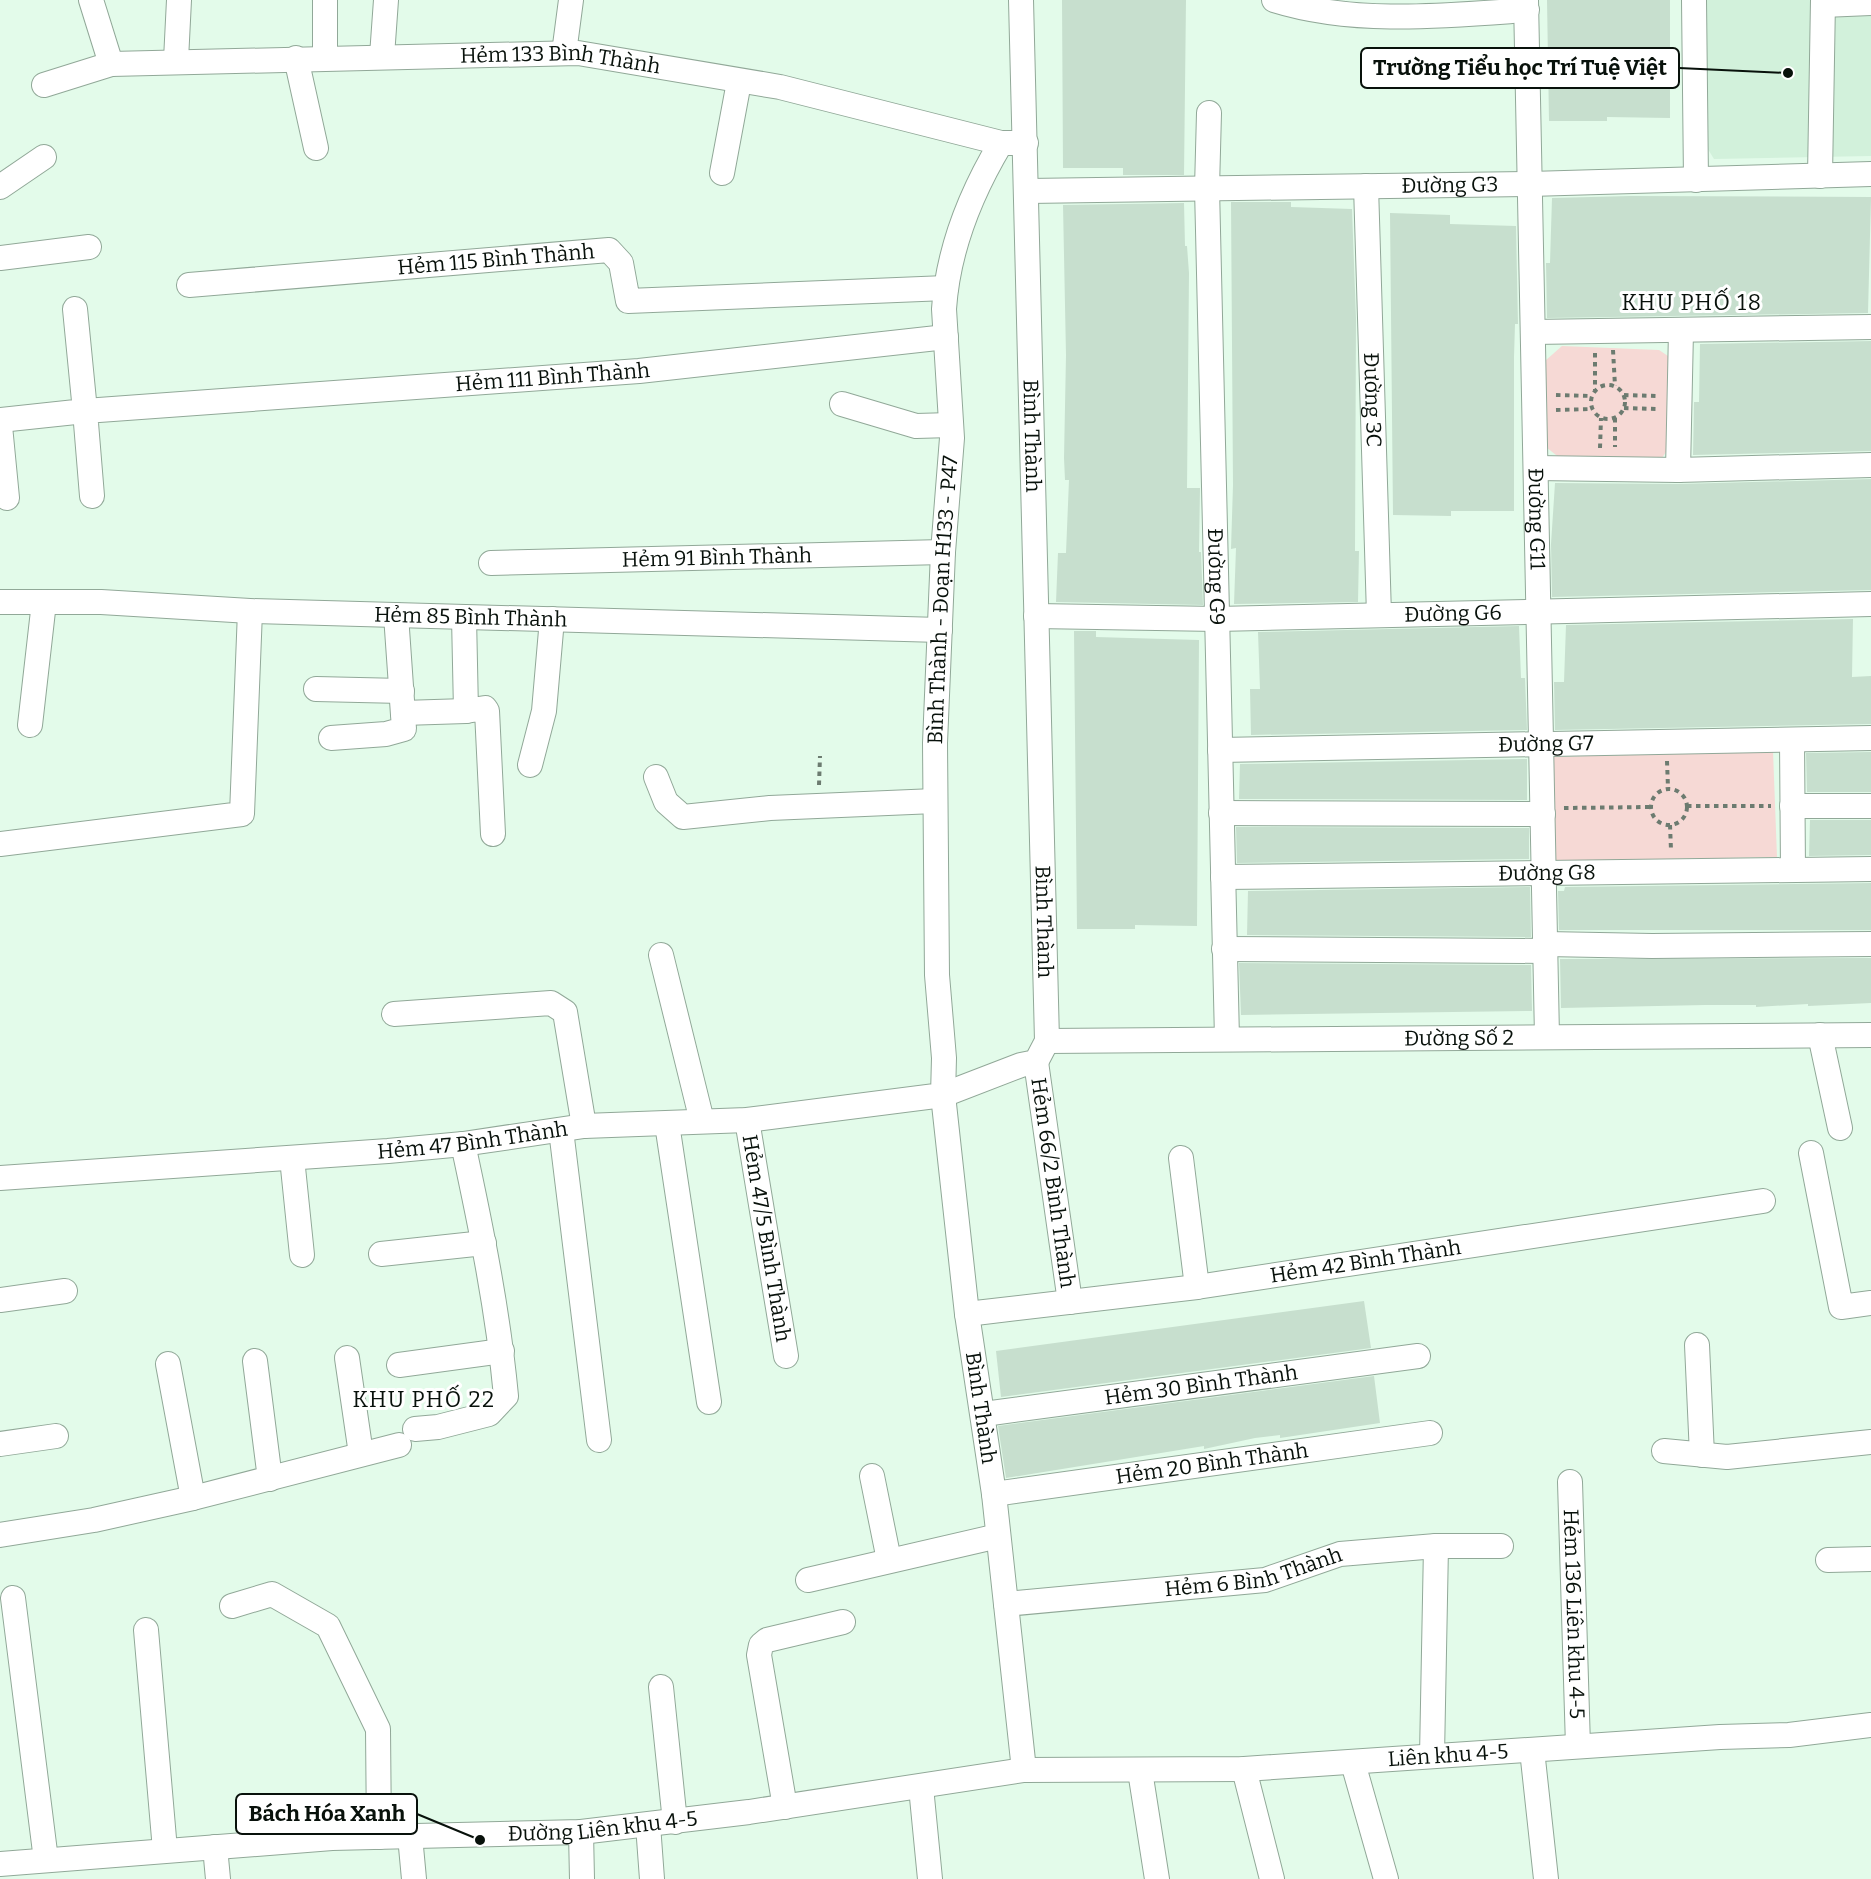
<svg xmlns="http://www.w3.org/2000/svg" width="1871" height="1879" font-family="Bitter,serif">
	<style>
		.built { fill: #d2f1db }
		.green { fill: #f6d9d5 }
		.building { fill: #c7dfce }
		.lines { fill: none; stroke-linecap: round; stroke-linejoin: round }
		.minor-casing { stroke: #91a898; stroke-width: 26 }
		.path { stroke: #6c7b70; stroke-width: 4; stroke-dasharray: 4.5 4.5; stroke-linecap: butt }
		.minor { stroke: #fff; stroke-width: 24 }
		.labels { text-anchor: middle; stroke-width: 6; stroke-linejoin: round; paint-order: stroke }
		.street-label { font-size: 21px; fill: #08110b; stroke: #fff }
		.neighbourhood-label { font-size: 22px; letter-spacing: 1.5px; fill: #08110b; stroke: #fff }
		.leader { fill: none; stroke: #08110b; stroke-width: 2 }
		.callout-dot { fill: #08110b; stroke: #fff; stroke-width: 2 }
		.callout { fill: #fff; stroke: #08110b; stroke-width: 2 }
		.callout-label { font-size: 22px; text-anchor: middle; font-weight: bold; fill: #08110b }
	</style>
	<rect width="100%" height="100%" fill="#e3fbea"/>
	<!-- built -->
	<path class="built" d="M1705,0h166v156l-157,3 -8,-13z"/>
	<!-- green -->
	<g class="green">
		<path d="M1562,346l97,4 12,8 -3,91 -6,9 -101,1 -15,-12 -1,-86z"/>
		<path d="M1773,751l4,106 -221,4 -4,-104z"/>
	</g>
	<!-- building -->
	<g class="building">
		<path d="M1062,0h124l-2,175h-61v-7h-60z"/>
		<path d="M1547,0h123v118l-63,-1v4h-58z"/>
		<path d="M1630,196l241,1 -3,116 -321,5 -1,-55h4l2,-65z"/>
		<path d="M1231,202h60v5l61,2 4,109 -1,233h4l-1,51 -124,2 2,-56 -5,1 2,-64z"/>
		<path d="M1184,203l1,43h2l2,27 -2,215h13l-1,64h2l2,53 -147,-3 2,-49h8l3,-73h-4l-1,-22 2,-103 -3,-150z"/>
		<path d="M1390,213l60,2v9l66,2 2,98h-3l-1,33v154h-63v5l-58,-1z"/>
		<path d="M1871,341v110l-178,4 1,-53h5l1,-58z"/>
		<path d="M1871,479v111l-319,7 -1,-53 4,-61 123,1z"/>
		<path d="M1853,619l-1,58 19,-1v48l-316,6 -1,-48h10l2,-57z"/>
		<path d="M1519,626l2,52h4l2,52 -276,5 -1,-46h10l-2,-57z"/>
		<path d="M1074,631h22v6l103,3 -2,286 -62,-1v4h-58z"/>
		<path d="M1871,752v40h-64l-1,-39z"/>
		<path d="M1527,759v41l-288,-1 1,-35z"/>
		<path d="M1810,820h61v35l-62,1z"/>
		<path d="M1236,827l293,1v31l-292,4z"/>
		<path d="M1871,883v47h-312l-1,-39h6l1,-4z"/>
		<path d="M1530,887l1,50 -284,-2 1,-44z"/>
		<path d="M1871,958v45l-63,3v-2l-52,3v-2h-51l-144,3 -1,-49z"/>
		<path d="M1239,963l292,2 1,46 -291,4z"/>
		<path d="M1364,1301l7,47 -370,49 -5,-46z"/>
		<path d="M1374,1376l6,47 -100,15v-3l-25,3 -51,11v-3l-198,32 -8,-52z"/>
	</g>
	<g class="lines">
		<defs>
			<g id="minor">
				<path d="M91,0l20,64"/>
				<path id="s1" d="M1021,0l26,1041 -11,21 -15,3 -78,30 24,219 27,180 30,276"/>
				<path d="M1274,0c80,25 170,16 253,10"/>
				<path id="s2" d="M1526,0l21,1037"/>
				<path d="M1694,0l2,180"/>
				<path d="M1823,5l48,-2"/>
				<path d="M564,53l7,-53"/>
				<path d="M382,56l4,-56"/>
				<path d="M325,57v-57"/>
				<path d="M296,58l20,90"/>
				<path d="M176,60l3,-60"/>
				<path id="s3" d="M44,85l67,-21 467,-11 202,34 221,56"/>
				<path id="s4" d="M1209,113l-2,75 20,851"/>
				<path d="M722,173l17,-91"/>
				<path d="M1820,176l3,-176"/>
				<path id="s5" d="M1366,186l13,429"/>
				<path d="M0,187l44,-30"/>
				<path id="s6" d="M1028,191l502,-7 341,-10"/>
				<path d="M0,258l89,-11"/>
				<path id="s7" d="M189,285l420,-35 12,13 7,38 318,-13"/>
				<path d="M1533,332l338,-5"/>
				<path d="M842,404l74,22 35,-1"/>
				<path d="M0,420l85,-9 -10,-102"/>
				<path d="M0,426l7,72"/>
				<path d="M1536,468l142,2 193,-5"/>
				<path d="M1678,470l3,-139"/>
				<path id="s8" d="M92,496l-7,-85 554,-40 307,-34"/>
				<path id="s9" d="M491,563l452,-11"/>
				<path id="s10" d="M0,602h101l149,9 690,19"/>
				<path id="s11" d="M1036,616l181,3 654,-15"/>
				<path d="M464,617l2,94 19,-3 2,3 6,123"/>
				<path d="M316,689l86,2"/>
				<path d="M403,713l63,-2"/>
				<path d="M30,725l14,-123"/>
				<path d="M331,738l55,-4 18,-5 -8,-114"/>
				<path d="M1792,740l1,130"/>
				<path id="s12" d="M1220,750l651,-12"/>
				<path d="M530,765l14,-54 8,-92"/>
				<path d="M656,777l10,25 17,15 87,-9 165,-7"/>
				<path d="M1792,806h79"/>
				<path d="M1221,813l322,1"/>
				<path d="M0,844l242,-30 8,-203"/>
				<path id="s13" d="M1223,877l648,-8"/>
				<path d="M1546,944l106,2 219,-2"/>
				<path d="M1224,949l321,2"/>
				<path d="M661,955l41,166"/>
				<path d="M394,1014l157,-11 14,9 19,114"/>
				<path d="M1820,1035l20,93"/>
				<path id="s14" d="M1047,1041l824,-6"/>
				<path id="s15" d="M1036,1062l34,240"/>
				<path id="s16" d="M747,1120l39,236"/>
				<path d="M667,1124l42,278"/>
				<path d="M561,1130l38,310"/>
				<path d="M1811,1153l30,154 30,-4"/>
				<path d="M292,1158l10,97"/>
				<path d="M1181,1158l16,129"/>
				<path id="s17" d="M0,1178l388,-27 75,-7 121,-18 163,-6 196,-25 1,-37 -7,-83 -2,-232 8,-191 9,-114 -8,-129c4,-59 27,-116 57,-166h25"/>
				<path d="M381,1254l103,-11"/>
				<path d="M0,1300l65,-9"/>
				<path id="s18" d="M967,1314l230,-27 566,-86"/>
				<path d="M1697,1345l5,110"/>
				<path d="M347,1358l14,96"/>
				<path d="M255,1361l15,118"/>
				<path d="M168,1364l25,134"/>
				<path d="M399,1365l103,-14"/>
				<path id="s19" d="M984,1414l434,-58"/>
				<path d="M415,1429l23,-2 51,-13 17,-18c-8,-85 -25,-169 -43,-252"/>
				<path d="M0,1444l56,-8"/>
				<path d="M1664,1451l63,6 144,-15"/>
				<path d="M872,1476l17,84"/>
				<path id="s20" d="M1570,1482l8,264"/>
				<path id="s21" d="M994,1494l436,-61"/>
				<path d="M0,1535l94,-15 99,-22 206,-53"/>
				<path d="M1828,1560l43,-1"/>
				<path d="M808,1580l190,-44"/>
				<path d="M13,1598l33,262"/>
				<path id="s22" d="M1006,1604l259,-24 75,-26 96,-8h65"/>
				<path d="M232,1606l40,-12 56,32 50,103 1,108"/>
				<path d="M146,1630l19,220"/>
				<path d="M661,1687l14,135"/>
				<path d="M1532,1750l14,129"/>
				<path d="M1432,1756l4,-210"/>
				<path d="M1353,1763l33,116"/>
				<path d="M1244,1769l28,110"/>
				<path d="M1140,1771l17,108"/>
				<path d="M921,1787l9,92"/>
				<path d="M785,1807l-26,-152 2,-10 6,-5 76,-18"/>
				<path d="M648,1825l4,54"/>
				<path d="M581,1832l1,47"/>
				<path d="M410,1836l4,43"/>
				<path d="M215,1847l3,32"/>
				<path id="s23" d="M0,1864l332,-26 249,-6 168,-20 275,-42 220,-1 476,-32 69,-2 82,-10"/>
			</g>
		</defs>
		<!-- minor casing -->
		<use href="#minor" class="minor-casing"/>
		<!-- path -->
		<g class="path">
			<path d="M1613,350l2,36"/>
			<path d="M1595,353v37"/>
			<circle cx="1608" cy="402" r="17"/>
			<path d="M1556,395l36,1"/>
			<path d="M1624,395l35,1"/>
			<path d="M1624,408l35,1"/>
			<path d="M1556,410l36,-1"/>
			<path d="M1615,418v29"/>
			<path d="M1600,448l1,-30"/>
			<path d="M1667,761l1,27"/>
			<path d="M819,785l1,-29"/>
			<circle cx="1669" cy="807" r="18"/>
			<path d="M1687,806h84"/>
			<path d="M1564,808l87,-1"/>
			<path d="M1670,825l1,25"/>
		</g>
		<!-- minor -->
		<use href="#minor" class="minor"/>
	</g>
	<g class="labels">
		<!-- street labels -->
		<g class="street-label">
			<text dy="7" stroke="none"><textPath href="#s3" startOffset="520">Hẻm 133 Bình Thành</textPath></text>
			<text dy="7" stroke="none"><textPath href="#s6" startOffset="422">Đường G3</textPath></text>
			<text dy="7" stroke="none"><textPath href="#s7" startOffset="308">Hẻm 115 Bình Thành</textPath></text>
			<text dy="7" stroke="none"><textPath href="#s8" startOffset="554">Hẻm 111 Bình Thành</textPath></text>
			<text dy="7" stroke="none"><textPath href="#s5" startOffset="214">Đường 3C</textPath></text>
			<text dy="7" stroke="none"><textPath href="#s1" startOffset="436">Bình Thành</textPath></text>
			<text dy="7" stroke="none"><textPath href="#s2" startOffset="519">Đường G11</textPath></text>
			<text dy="7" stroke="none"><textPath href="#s9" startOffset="226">Hẻm 91 Bình Thành</textPath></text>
			<text dy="7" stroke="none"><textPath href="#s4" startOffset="464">Đường G9</textPath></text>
			<text dy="7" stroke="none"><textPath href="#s17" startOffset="1443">Bình Thành - Đoạn H133 - P47</textPath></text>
			<text dy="7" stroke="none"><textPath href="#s11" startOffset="417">Đường G6</textPath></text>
			<text dy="7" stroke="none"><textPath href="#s10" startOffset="471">Hẻm 85 Bình Thành</textPath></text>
			<text dy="7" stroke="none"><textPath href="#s12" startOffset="326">Đường G7</textPath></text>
			<text dy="7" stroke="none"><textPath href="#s13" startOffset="324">Đường G8</textPath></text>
			<text dy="7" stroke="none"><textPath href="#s1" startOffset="922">Bình Thành</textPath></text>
			<text dy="7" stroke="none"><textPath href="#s14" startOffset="412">Đường Số 2</textPath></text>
			<text dy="7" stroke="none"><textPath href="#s17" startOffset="474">Hẻm 47 Bình Thành</textPath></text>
			<text dy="7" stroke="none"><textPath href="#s15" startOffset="122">Hẻm 66/2 Bình Thành</textPath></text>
			<text dy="7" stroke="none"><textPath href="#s16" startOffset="120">Hẻm 47/5 Bình Thành</textPath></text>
			<text dy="7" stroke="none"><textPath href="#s18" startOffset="402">Hẻm 42 Bình Thành</textPath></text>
			<text dy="7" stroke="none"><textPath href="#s19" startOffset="219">Hẻm 30 Bình Thành</textPath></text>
			<text dy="7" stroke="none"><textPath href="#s1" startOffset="1479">Bình Thành</textPath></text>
			<text dy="7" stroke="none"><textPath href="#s21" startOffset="220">Hẻm 20 Bình Thành</textPath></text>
			<text dy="7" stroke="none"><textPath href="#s22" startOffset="250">Hẻm 6 Bình Thành</textPath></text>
			<text dy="7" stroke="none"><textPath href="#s20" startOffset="132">Hẻm 136 Liên khu 4-5</textPath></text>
			<text dy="7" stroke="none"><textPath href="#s23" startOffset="1454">Liên khu 4-5</textPath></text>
			<text dy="7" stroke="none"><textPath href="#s23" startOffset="604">Đường Liên khu 4-5</textPath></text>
		</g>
		<!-- neighbourhood labels -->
		<g class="neighbourhood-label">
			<text x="1692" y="310">KHU PHỐ 18</text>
			<text x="424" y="1407">KHU PHỐ 22</text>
		</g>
	</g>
	<!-- callouts -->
	<path class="leader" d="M1788 73L1679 68M480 1840L417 1814"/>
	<g class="callout-dot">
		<circle cx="1788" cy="73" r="6"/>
		<circle cx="480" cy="1840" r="6"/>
	</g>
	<g class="callout">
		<rect x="1361" y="48" width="318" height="40" rx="6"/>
		<rect x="236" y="1794" width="181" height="40" rx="6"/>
	</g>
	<g class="callout-label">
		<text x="1520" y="75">Trường Tiểu học Trí Tuệ Việt</text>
		<text x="327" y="1821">Bách Hóa Xanh</text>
	</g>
</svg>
